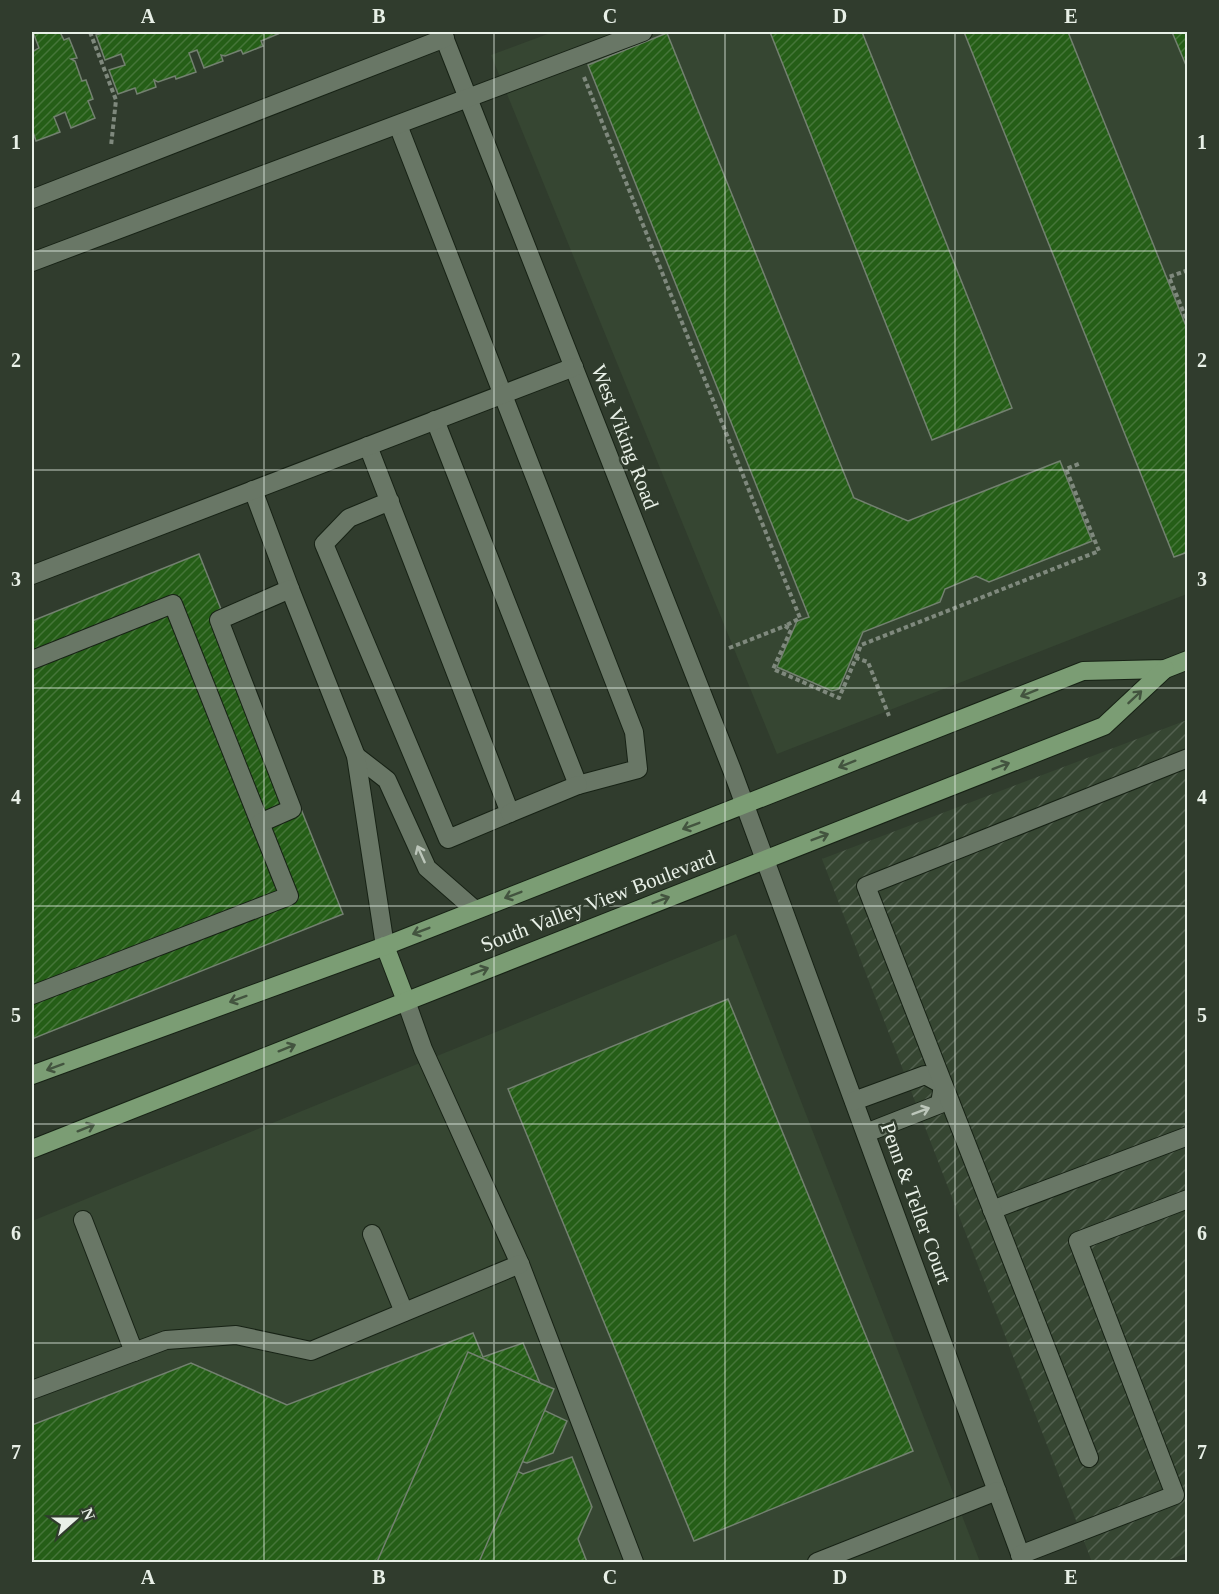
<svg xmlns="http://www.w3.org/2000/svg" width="1219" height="1594" font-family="Georgia,serif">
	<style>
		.built { fill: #364632 }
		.industrial { fill: url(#industrial-furrows) }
		.building { fill: url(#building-hatch); stroke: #738170; stroke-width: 1.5 }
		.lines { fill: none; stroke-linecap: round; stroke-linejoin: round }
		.minor-casing { stroke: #172215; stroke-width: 20 }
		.major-casing { stroke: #172215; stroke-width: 20 }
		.path { stroke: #7f897d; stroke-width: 4; stroke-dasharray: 4.5 3; stroke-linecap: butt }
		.minor { stroke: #697766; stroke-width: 18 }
		.major { stroke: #7b9d74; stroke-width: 18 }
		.oneway { stroke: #43543f }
		.oneway2 { stroke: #bcc6ba }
		.grid { fill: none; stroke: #e8f0e7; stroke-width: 1.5; stroke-opacity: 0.55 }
		.labels { text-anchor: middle; stroke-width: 5; stroke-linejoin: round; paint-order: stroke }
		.street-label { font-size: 21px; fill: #e8f0e7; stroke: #303c2d }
		.neatline { fill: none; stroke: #e8f0e7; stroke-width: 2 }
		.grid-label { font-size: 20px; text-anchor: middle; font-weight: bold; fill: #e8f0e7 }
	</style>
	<defs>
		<pattern id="industrial-furrows" width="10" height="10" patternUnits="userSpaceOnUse" patternTransform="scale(1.5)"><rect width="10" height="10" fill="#364632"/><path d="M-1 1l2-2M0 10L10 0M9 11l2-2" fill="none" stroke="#536150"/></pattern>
		<pattern id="building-hatch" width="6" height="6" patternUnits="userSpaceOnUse" patternTransform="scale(1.5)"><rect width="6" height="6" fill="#255e17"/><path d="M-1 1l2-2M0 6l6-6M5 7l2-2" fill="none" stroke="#457539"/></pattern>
	</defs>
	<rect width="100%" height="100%" fill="#303c2d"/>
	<!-- built -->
	<g class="built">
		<path d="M553,32h634v562l-410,160 -286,-699z"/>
		<path d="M736,934l244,628h-948v-341z"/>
	</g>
	<!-- industrial -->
	<path class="industrial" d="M1187,720v833l-24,9h-71l-270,-703z"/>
	<!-- building -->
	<g class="building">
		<path d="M33,32h27l4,8 5,-2 8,20 -6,1 4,2 7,20 4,-1 7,19 -5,2 7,17 -24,10 -6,-16 -11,5 6,15 -24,9 -4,-12v-77l7,-4z"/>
		<path d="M106,32h170l2,2 -17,7 2,5 -20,8 -2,-4 -16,6 -4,-1 2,6 -19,7 -7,-18 -8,3 7,19 -20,7 -1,-3 -17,6 -4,-2 2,7 -19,7 -2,-6 -17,6 -9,-24 16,-5 -4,-11 -16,6 -9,-25z"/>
		<path d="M770,32h92l150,376 -80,32z"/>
		<path d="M964,32h104l120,299v221l-14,5z"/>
		<path d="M1172,32h16v38z"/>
		<path d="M667,33l187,465 54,23 152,-60 32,80 -103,41 -13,-6 -31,13 -5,13 -77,30 -24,57 -7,2 -55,-24 20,-46 12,-4 -221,-552z"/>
		<path d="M199,554l144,360 -311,125v-418z"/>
		<path d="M728,999l185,452 -219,90 -186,-452z"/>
		<path d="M473,1333l10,24 40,-14 22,52 -6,13 28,13 -14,32 -26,10 -10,-3 -4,9 10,5 49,-17 20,50 -14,32 9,23h-555v-137l159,-62 96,42z"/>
		<path d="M468,1352l86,37 -75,173h-102z"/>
	</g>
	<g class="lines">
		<defs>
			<g id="minor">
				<path d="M442,32l290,738 291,792"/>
				<path d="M398,125l236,607 4,37 -60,16 -143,-365"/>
				<path d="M32,199l413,-161"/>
				<path d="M32,262l611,-230"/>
				<path d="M368,446l142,367 -62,26 -124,-295 25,-26 41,-17"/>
				<path d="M253,490l37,99"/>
				<path d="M32,575l542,-208"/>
				<path d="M32,660l141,-56 116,292 -257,99"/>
				<path d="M356,756l31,24 40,88 48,42"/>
				<path d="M510,813l68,-28"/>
				<path d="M260,823l32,-14 -73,-189 71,-31 66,167 29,190"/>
				<path d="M406,1001l17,48 97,215 114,298"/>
				<path d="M854,1101l71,-26 18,10 -3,19 -74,29"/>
				<path d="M992,1210l196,-74"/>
				<path d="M83,1220l51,132"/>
				<path d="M372,1234l32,78"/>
				<path d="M32,1390l134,-50 70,-5 75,16 209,-87"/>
				<path d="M1089,1458l-223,-572 322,-128"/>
				<path d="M1020,1555l155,-60 -97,-254 110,-42"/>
				<path d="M817,1562l180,-71"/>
			</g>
			<g id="major">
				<path d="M385,946l21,55"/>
				<path d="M32,1075l353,-129 698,-275 82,-2 23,-9"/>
				<path d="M32,1149l1072,-423 61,-57"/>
			</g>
		</defs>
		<!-- minor casing -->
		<use href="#minor" class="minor-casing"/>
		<!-- major casing -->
		<use href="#major" class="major-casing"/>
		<!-- path -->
		<g class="path">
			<path d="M90,32l26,68 -5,46"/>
			<path d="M584,77l216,541 -15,8"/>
			<path d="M1188,270l-19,7 19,46"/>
			<path d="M729,648l56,-22 6,4 -18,39 66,29 17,-40 12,4 21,54"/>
			<path d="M856,658l5,-13 238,-94 -33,-82 15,-6"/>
		</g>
		<!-- minor -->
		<use href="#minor" class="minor"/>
		<!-- major -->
		<use href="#major" class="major"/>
	</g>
	<!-- one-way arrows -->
	<defs><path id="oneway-shaft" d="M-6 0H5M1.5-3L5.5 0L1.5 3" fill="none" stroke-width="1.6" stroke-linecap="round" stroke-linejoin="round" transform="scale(1.5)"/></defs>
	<g class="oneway">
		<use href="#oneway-shaft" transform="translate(1029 693) rotate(158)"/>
		<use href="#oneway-shaft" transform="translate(1135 697) rotate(-43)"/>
		<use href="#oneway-shaft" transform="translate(847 764) rotate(158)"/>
		<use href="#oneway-shaft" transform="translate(1001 766) rotate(-21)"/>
		<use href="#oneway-shaft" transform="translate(691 826) rotate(159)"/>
		<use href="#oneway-shaft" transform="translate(820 837) rotate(-21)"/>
		<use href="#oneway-shaft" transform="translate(513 895) rotate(159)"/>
		<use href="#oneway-shaft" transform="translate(661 900) rotate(-21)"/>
		<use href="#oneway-shaft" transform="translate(421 931) rotate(159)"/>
		<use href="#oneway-shaft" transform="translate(480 971) rotate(-21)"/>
		<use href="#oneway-shaft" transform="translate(238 999) rotate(160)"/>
		<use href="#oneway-shaft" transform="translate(287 1048) rotate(-22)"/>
		<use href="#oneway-shaft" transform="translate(55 1067) rotate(160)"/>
		<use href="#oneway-shaft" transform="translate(86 1128) rotate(-22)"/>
	</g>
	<g class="oneway2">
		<use href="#oneway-shaft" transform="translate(421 854) rotate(-114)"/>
		<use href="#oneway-shaft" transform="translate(921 1111) rotate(-21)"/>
	</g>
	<!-- grid -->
	<path class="grid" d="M264,32v1530M494,32v1530M725,32v1530M955,32v1530M32,251h1156M32,470h1156M32,688h1156M32,906h1156M32,1124h1156M32,1343h1156"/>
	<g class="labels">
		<!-- street labels -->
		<g class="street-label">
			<text transform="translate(625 437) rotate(69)" y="7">West Viking Road</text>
			<text transform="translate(598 901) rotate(-21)" y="7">South Valley View Boulevard</text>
			<text transform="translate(916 1203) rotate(70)" y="7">Penn &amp; Teller Court</text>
		</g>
	</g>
	<!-- border -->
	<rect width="1219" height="1594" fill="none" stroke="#303c2d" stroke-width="66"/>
	<!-- north arrow -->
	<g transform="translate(75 1519) rotate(69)" stroke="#303c2d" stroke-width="4.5" paint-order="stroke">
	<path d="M0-4.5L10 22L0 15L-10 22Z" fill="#e8f0e7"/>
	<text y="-9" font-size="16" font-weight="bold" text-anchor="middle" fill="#e8f0e7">N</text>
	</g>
	<rect x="33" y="33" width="1153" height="1528" class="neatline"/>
	<g class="grid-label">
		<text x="148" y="23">A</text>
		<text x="379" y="23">B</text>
		<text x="610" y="23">C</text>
		<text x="840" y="23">D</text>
		<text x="1071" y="23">E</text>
		<text x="16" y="149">1</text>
		<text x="1202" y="149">1</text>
		<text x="16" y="367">2</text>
		<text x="1202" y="367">2</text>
		<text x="16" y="586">3</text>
		<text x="1202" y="586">3</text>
		<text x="16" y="804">4</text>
		<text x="1202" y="804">4</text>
		<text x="16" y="1022">5</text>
		<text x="1202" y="1022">5</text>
		<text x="16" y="1240">6</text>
		<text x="1202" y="1240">6</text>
		<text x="16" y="1459">7</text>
		<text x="1202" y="1459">7</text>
		<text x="148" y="1584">A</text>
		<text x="379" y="1584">B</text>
		<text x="610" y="1584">C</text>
		<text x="840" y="1584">D</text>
		<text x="1071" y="1584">E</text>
	</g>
</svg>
